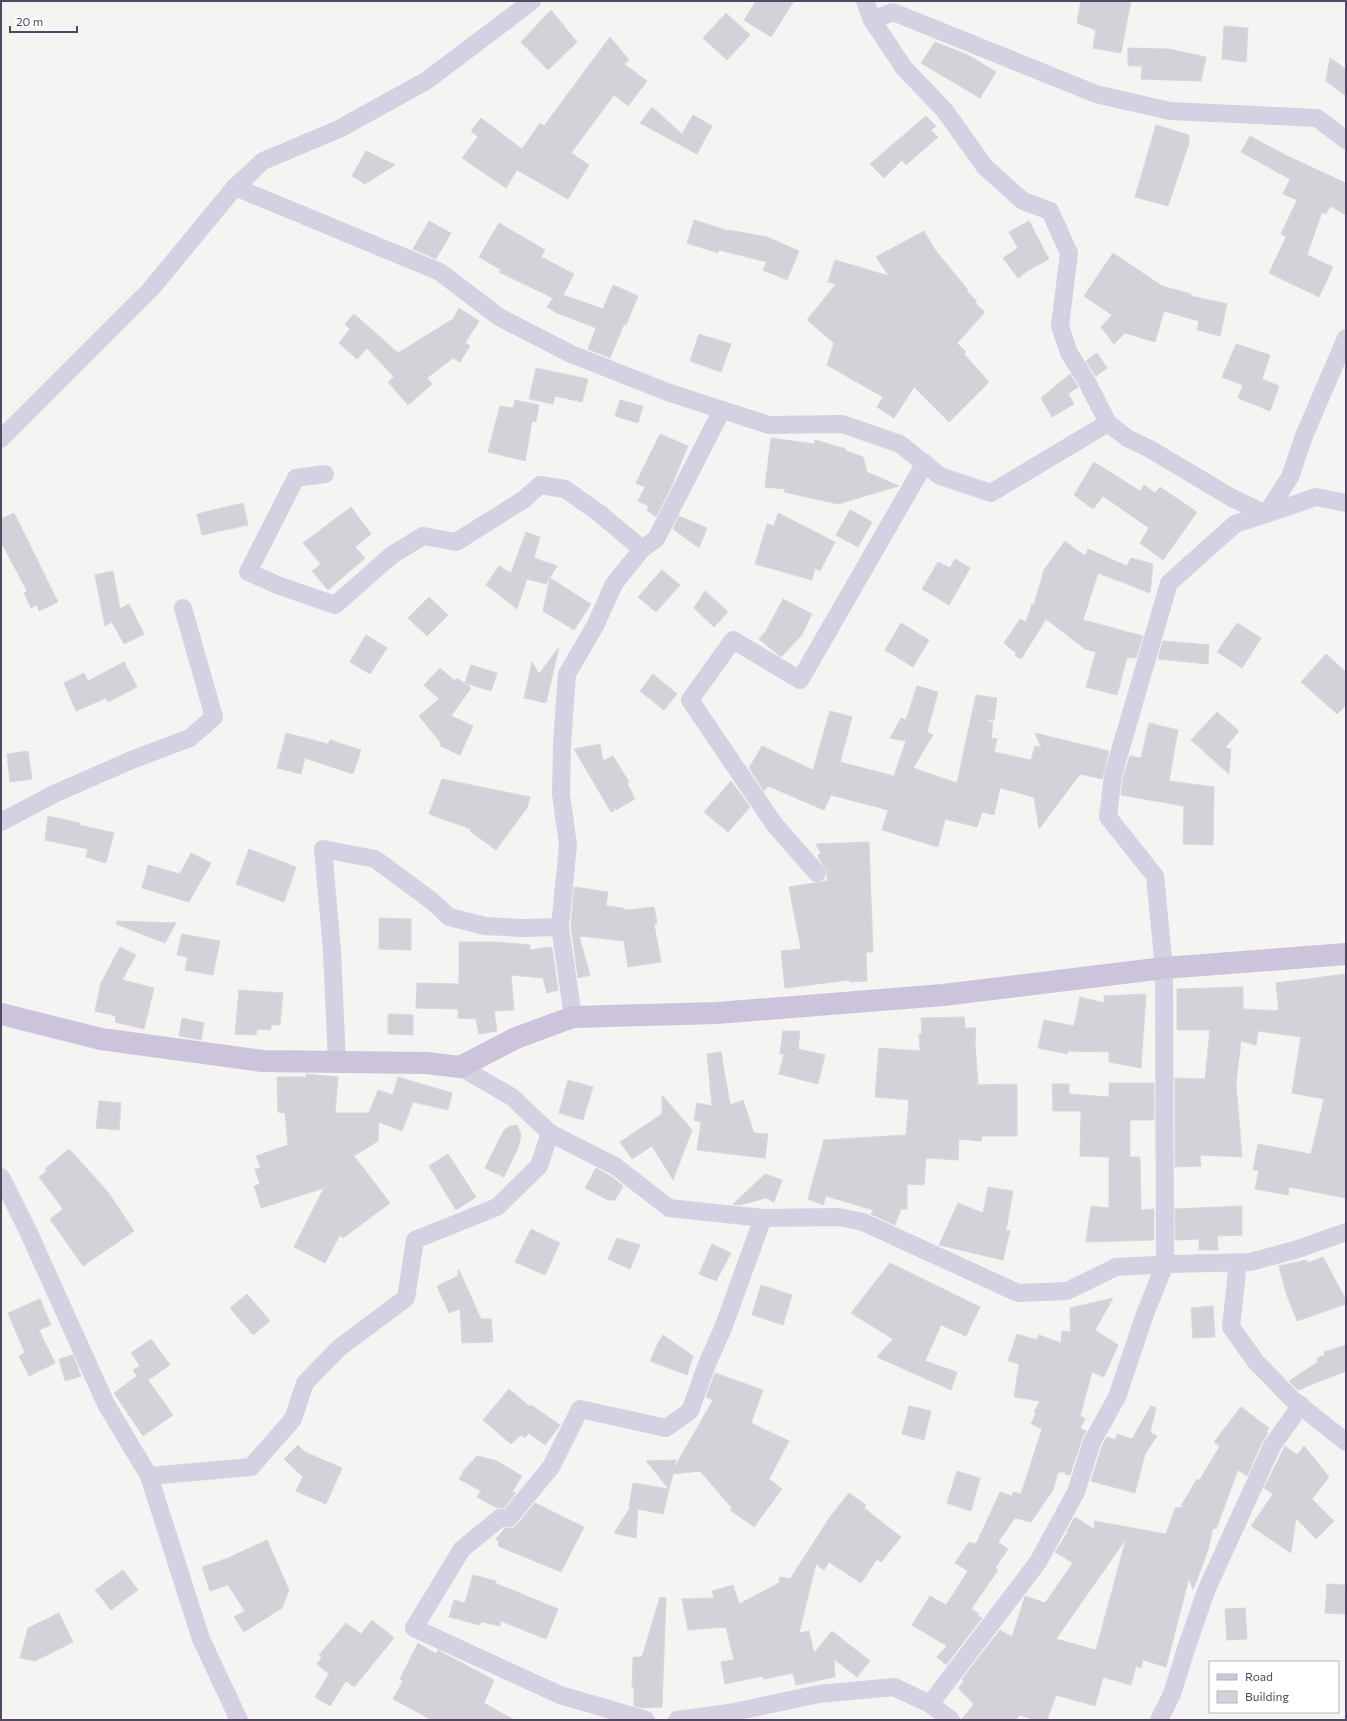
<svg xmlns="http://www.w3.org/2000/svg" width="1347" height="1721" font-family="Commissioner,sans-serif">
	<style>
		.building { fill: #d5d1d9; stroke: #dad6dd; fill-rule: evenodd }
		.lines { fill: none; stroke-linecap: round; stroke-linejoin: round }
		.street { stroke: #d5d0e2; stroke-width: 18 }
		.secondary { stroke: #ccc4db; stroke-width: 22 }
	</style>
	<rect width="100%" height="100%" fill="#f4f4f2"/>
	<!-- building -->
	<g class="building">
		<path d="M756,1h38l-23,36 -27,-17z"/>
		<path d="M1081,1h50l-10,52 -28,-5 3,-18 -19,-7z"/>
		<path d="M551,10l26,32 -29,28 -27,-28z"/>
		<path d="M726,13l24,22 -23,25 -24,-22z"/>
		<path d="M1224,26l24,2 -2,34 -24,-3z"/>
		<path d="M610,37l19,23 -5,4 23,17 -19,25 -14,-11 -43,58 18,12 -21,34 -51,-29 -11,18 -44,-30 16,-21 -7,-6 10,-13 41,31 18,-26 4,3z"/>
		<path d="M935,42l33,13 28,17 -16,26 -59,-35z"/>
		<path d="M1128,48l41,1 37,8 -5,24 -60,-2 1,-13h-14z"/>
		<path d="M1330,58l16,11v27l-20,-15z"/>
		<path d="M652,107l30,27 11,-19 19,11 -15,28 -57,-31z"/>
		<path d="M926,116l10,10 -5,4 7,7 -32,28 -4,-5 -18,18 -14,-14z"/>
		<path d="M1156,125l33,10v8l-21,63 -33,-9z"/>
		<path d="M1250,136l35,19 61,28v32l-16,-9 -4,8 -4,-2 -15,43 26,12 -14,30 -50,-24 17,-36 -5,-3 16,-34 -14,-6 7,-15 -49,-27z"/>
		<path d="M366,151l29,14 -30,19 -13,-8z"/>
		<path d="M694,220l35,11v-1l38,7 32,14 -12,29 -24,-10 4,-8 -48,-12 -1,3 -31,-10z"/>
		<path d="M429,221l22,12 -15,26 -23,-10z"/>
		<path d="M1029,221l20,38 -22,12 -9,7 -15,-20 15,-10 -9,-16z"/>
		<path d="M499,223l46,27 -4,7 33,17 -11,21 40,14 10,-24 25,11 -12,29 -2,-1 -14,34 -22,-9 8,-21 -39,-15 -10,-6 6,-9 -54,-26 2,-2 -22,-13z"/>
		<path d="M924,231l12,20 32,39 -2,1 11,10 -2,2 10,9 -28,31 9,9 -2,2 25,28 -40,40 -35,-35 -20,31 -17,-11 6,-10 -56,-32 7,-22 -27,-23 29,-36 -8,-2 7,-22 54,16 -13,-19z"/>
		<path d="M1113,253l49,33 29,8v2l36,8 -7,32 -23,-6 2,-9 -35,-10 -9,31 -30,-9 -11,11 -13,-17 11,-12 -28,-19z"/>
		<path d="M459,308l20,13 -14,22 5,3 -10,16 -7,-4 -26,20 5,6 -24,21 -20,-23 6,-5 -27,-29 -10,11 -18,-16 11,-14 -5,-5 9,-10 44,39 55,-34z"/>
		<path d="M699,334l32,10 -10,28 -31,-11z"/>
		<path d="M1236,344l34,11 -8,24 17,7 -9,25 -32,-13 5,-13 -21,-8z"/>
		<path d="M1097,353l10,15 -11,8 -10,-15z"/>
		<path d="M536,368l52,11 -6,23 -27,-6 -2,8 -24,-5z"/>
		<path d="M1070,374l8,13 -10,7 6,10 -22,13 -11,-19z"/>
		<path d="M515,400l24,5 -3,17 -4,-1 -7,40 -37,-9 12,-46 13,2z"/>
		<path d="M620,400l23,6 -5,17 -23,-7z"/>
		<path d="M660,434l28,12 -17,41 -15,30 -9,-7 2,-4 -11,-5 7,-14 -9,-4z"/>
		<path d="M771,438l43,6 1,-4 31,9v2l17,6 4,15 32,14 -61,18 -54,-12 1,-3 -20,-2z"/>
		<path d="M1094,462l46,29 4,-6 11,8 5,-6 37,25 -34,48 -23,-17 9,-15 -46,-32 -10,13 -19,-14z"/>
		<path d="M243,503l5,22 -46,10 -5,-21z"/>
		<path d="M351,507l20,27 -16,13 10,11 -37,32 -16,-19 9,-7 -18,-21z"/>
		<path d="M850,510l22,12 -14,25 -22,-12z"/>
		<path d="M14,513l44,89 -19,9 -2,-6 -6,3 -7,-15 3,-2 -26,-49v-23z"/>
		<path d="M778,513l57,29 -15,29 -5,-3 -3,12 -57,-16 12,-40 7,2z"/>
		<path d="M679,516l28,12 -8,20 -26,-19z"/>
		<path d="M526,532l14,5 -6,21 23,8 -11,18 -19,-5 -10,30 -31,-24 13,-19 12,7z"/>
		<path d="M1065,541l20,15 3,-7 39,17 4,-8 22,6 -3,29 -52,-20 -15,47 60,16 -7,22 -9,-1 -10,38 -31,-8 10,-35 -11,-3 -39,-30 -25,40 -6,-3 1,-3 -12,-10 16,-24 6,3 6,-18 2,1 10,-35z"/>
		<path d="M955,559l15,9 -21,37 -27,-16 16,-27 12,6z"/>
		<path d="M662,570l18,15 -24,27 -18,-15z"/>
		<path d="M113,571l7,38 9,-5 15,30 -20,10 -12,-22 -7,4 -10,-51z"/>
		<path d="M550,578l41,26 -17,26 -31,-19z"/>
		<path d="M705,591l23,21 -14,15 -20,-19z"/>
		<path d="M429,597l19,18 -21,21 -19,-18z"/>
		<path d="M783,599l29,15 -11,22 -20,21 -22,-18 7,-8z"/>
		<path d="M901,623l28,17 -16,27 -28,-17z"/>
		<path d="M1237,623l24,15 -19,30 -25,-16z"/>
		<path d="M366,635l21,13 -17,26 -20,-12z"/>
		<path d="M1163,641l46,4 -1,19 -50,-5z"/>
		<path d="M559,647l-13,56 -22,-5 8,-36 7,12z"/>
		<path d="M1326,654l20,18v33l-9,9 -36,-32z"/>
		<path d="M124,662l13,25 -29,15 -2,-4 -30,13 -12,-28 20,-10 4,8z"/>
		<path d="M471,665l26,8 -6,18 -26,-8z"/>
		<path d="M440,668l15,13 2,-3 14,10 -20,28 22,10 -13,29 -20,-9 1,-3 -22,-27 20,-17 -15,-14z"/>
		<path d="M653,674l24,20 -13,16 -24,-19z"/>
		<path d="M917,686l21,6 -11,40 6,3 -20,33 44,15 19,-88 21,3 -3,22h-10l9,3 -2,15 6,1 -3,13 37,8 4,-14 6,1 -6,-14 74,18 -7,28 -22,-5 -41,55 -5,-32 -34,-9 -6,27 -12,-3 -5,15 -32,-8 -7,28 -56,-17 6,-20 -57,-15 -7,15 -56,-24 -4,5 -15,-23 13,-22 51,24 17,-59 22,6 -12,45 54,14 12,-35 -16,-3 11,-20 5,2z"/>
		<path d="M1217,712l22,19 -14,17 6,1 -2,25 -38,-34z"/>
		<path d="M1149,723l29,7 -9,51 45,6 -1,58 -30,-1 1,-38 -63,-11 2,-18 7,-21 11,2z"/>
		<path d="M286,733l42,11 2,-4 31,10 -8,24 -48,-16 -4,16 -24,-6z"/>
		<path d="M600,744l3,17 10,-5 16,26 -2,1 8,16 -19,11 -4,-8 2,9 -3,1 -37,-63z"/>
		<path d="M28,751l4,28 -22,3 -3,-28z"/>
		<path d="M442,779l88,18 -3,11 -31,42 -26,-19 1,-2 -42,-15z"/>
		<path d="M731,781l19,26 -22,25 -24,-20z"/>
		<path d="M48,816l32,7 -1,2 35,8 -8,30 -20,-6 2,-8 -43,-9z"/>
		<path d="M869,842l4,110h-7l1,29 -17,1 -1,-2 -64,8 -4,-37 20,-2 -12,-62 38,-6v-10l-7,-11 -2,-5 3,-1 -5,-10z"/>
		<path d="M249,849l47,18 -12,35 -48,-18z"/>
		<path d="M191,853l20,10 -22,39 -47,-14 6,-23 32,9z"/>
		<path d="M574,887l34,5 -2,14 16,2 5,2 27,-3 3,16 -3,1 7,38 -33,5 -4,-26 -45,-5 11,39 -12,3 -7,-51z"/>
		<path d="M379,918l32,1v31l-32,-1z"/>
		<path d="M117,921l59,2 -11,20 -49,-19z"/>
		<path d="M182,934l38,7 -7,34 -28,-5 3,-13 -11,-2z"/>
		<path d="M459,942h38l33,3v5l18,-3 4,1 6,42 -11,3 -4,-15 -32,-3 3,35 -20,1 3,20 -18,3 -3,-15 -18,-1v-9l-42,-1 1,-25 42,1z"/>
		<path d="M120,947l16,8 -14,25 32,8 -10,41 -29,-7 1,-6 -21,-5 6,-28z"/>
		<path d="M1346,974v224l-57,-11 -1,8 -33,-6 4,-19h-6l5,-26 53,10 13,-55 -32,-6 9,-56 -43,-6 -2,14 -15,-4 -5,43 6,73 -42,-2 1,11 -26,1v-89l30,1 5,-49h-33v-41l66,-2v22l36,2 -3,-28z"/>
		<path d="M239,990l44,3 -3,32h-9v5l-14,-1 -1,6 -21,-1z"/>
		<path d="M1146,994l-5,74 -32,-6v-10l-41,-1v3l-30,-6 6,-28 30,6 6,-29 24,6v-7z"/>
		<path d="M388,1014l25,1v20l-25,-1z"/>
		<path d="M964,1017l1,11h11l-1,15 3,42 39,-1v52h-35l-1,5 -22,-2 -1,21 -32,-2 -2,27 -17,-1v25h-6l-6,16 -24,-11 2,-4 -47,-14 -3,9 -15,-6 16,-59 82,-5 3,-35 -34,-3 4,-49 41,3 -1,-17h3l-1,-16z"/>
		<path d="M182,1018l22,5 -3,17 -22,-4z"/>
		<path d="M783,1031h17l-2,18 27,6 -7,29 -39,-10 5,-20h-4z"/>
		<path d="M721,1052l9,53 13,-5 11,33 14,1 -3,24 -68,-8 4,-28 -7,-2 3,-17 15,3 -5,-52z"/>
		<path d="M306,1074l32,3 -3,36h34l9,-23 15,5 5,-18 54,16 -4,17 -35,-8 -11,29 -23,-9 -1,19 -24,15 36,47 -47,35 -3,-3 -15,28 -31,-16 30,-59 -63,20 -7,-22 6,-2 -5,-15 6,-1 -5,-12 32,-11 -3,-32 -7,-1 -1,-35h29z"/>
		<path d="M568,1080l25,7 -10,33 -24,-7z"/>
		<path d="M1109,1083h45v37h-24v37h10l1,53 13,-1v31l-68,2 5,-36 18,2v-51l-29,-1 1,-45h-28l-1,-27h17v10l40,3z"/>
		<path d="M662,1095l30,35 -19,50 -21,-34 -20,13 -12,-17 42,-28z"/>
		<path d="M99,1101l22,2 -2,27 -23,-2z"/>
		<path d="M517,1125l4,10 -3,13 -14,29 -19,-9 19,-38 6,-4z"/>
		<path d="M69,1149l39,43 26,39 -51,35 -33,-47 13,-10 -24,-32 8,-6 -2,-2z"/>
		<path d="M448,1154l28,43 -20,13 -27,-44z"/>
		<path d="M596,1168l16,9 11,9 -8,14h-7l-23,-12z"/>
		<path d="M765,1174l17,6 -8,22 -8,-4 -26,7 -7,-1z"/>
		<path d="M988,1187l25,4 -7,39 4,1 -7,29 -64,-15 19,-42 25,10z"/>
		<path d="M1242,1206v29l-25,1 1,14h-19v-11l-24,1v-31z"/>
		<path d="M531,1229l29,14 -15,32 -30,-13z"/>
		<path d="M617,1238l23,7 -10,24 -22,-10z"/>
		<path d="M712,1244l19,9 -15,28 -17,-7z"/>
		<path d="M1323,1257l23,43v4l-49,17 -11,-28 -7,-27 28,-6v3z"/>
		<path d="M890,1263l90,44 -14,29 -25,-11 -16,36 32,11 -6,18 -74,-33 16,-18 -42,-26z"/>
		<path d="M458,1270h1l22,49h10l2,23 -31,1 -2,-34 -11,4 -12,-27 21,-10z"/>
		<path d="M761,1285l31,10 -9,30 -31,-10z"/>
		<path d="M247,1294l23,27 -17,14 -23,-27z"/>
		<path d="M1113,1298l-18,32 23,15 -14,32 -12,-5 -12,44 5,3 -5,9 6,3 -4,8 -12,36 -5,-1 1,-2h-8l-5,18 -22,32 -16,-4 -17,24 10,7 -13,19 3,2 -27,39 8,5 -1,2 4,2 -36,47 -9,-8 10,-11 -35,-21 18,-29 16,9 22,-34 -13,-8 14,-21 7,2 24,-52 12,4 1,-4 8,2 21,-65 -11,-5 5,-11 -2,-1 6,-11 -26,-4 5,-33 -11,-3 9,-27 20,6 2,-5 22,8 1,-12 9,1 -1,-24z"/>
		<path d="M40,1299l11,26 -12,5 16,33 -26,13 -10,-20 6,-3 -17,-40z"/>
		<path d="M1213,1306l2,31 -22,1 -2,-30z"/>
		<path d="M663,1335l30,21 -6,19 -37,-14 8,-18z"/>
		<path d="M151,1339l19,26 -22,15 25,35 -30,21 -29,-43 23,-17 -4,-6 7,-4 -9,-13z"/>
		<path d="M1346,1345v26l-48,19 -9,-9 29,-19 -1,-4 8,-3 -1,-3z"/>
		<path d="M73,1355l8,21 -16,5 -6,-22z"/>
		<path d="M715,1373l48,17 -12,33 38,18 -20,38 13,10 -28,38 -24,-17 2,-2 -32,-37 -27,3 -10,40 -25,-5 -2,29 -22,-5 16,-25 -1,-1 4,-24 36,6 -23,-28 30,-1 -3,10 40,-70 -7,-3z"/>
		<path d="M509,1389l21,18 1,-2 29,20 -15,20 -16,-12 -4,5 -4,-3 -10,9 -28,-24z"/>
		<path d="M909,1406l22,5 -7,29 -22,-6z"/>
		<path d="M1151,1406l5,2 -6,24 7,4 -12,18 -10,39 -44,-12 11,-35 5,-9 8,3 2,-6 15,5z"/>
		<path d="M1241,1407l28,21 -3,4 2,1 -6,9 -15,34 -9,-6 -22,59 -3,-1 -5,22 -15,40 -4,-12 -23,89 -23,-7 -2,8 -5,-2 -5,19 -28,-8 -8,29 -39,-11 -9,25h-13l-14,-5 -5,5h-54l13,-16 -16,-16 6,-7 -2,-2 38,-49 12,7 13,-41 20,7 28,-40 -18,-11 13,-20 -1,-1 8,-14 20,13 -1,-9 72,13 9,-26 12,-1 -6,-1 16,-27 2,2 21,-35 -6,-4zM1126,1539l-30,111 -40,-11z"/>
		<path d="M298,1445l7,7 37,16 -16,36 -30,-13 7,-14 -19,-18z"/>
		<path d="M1285,1446l12,9 7,-9 25,31 -17,22 22,22 -18,18 -20,-21 -5,35 -40,-27 22,-32 -9,-6z"/>
		<path d="M477,1456l20,5 25,15 -10,16 4,1 -12,15h-7l-20,-11 4,-6 -22,-12 5,-9z"/>
		<path d="M957,1471l23,7 -9,33 -24,-8z"/>
		<path d="M849,1493l17,12 -2,3 37,29 -20,25 -4,-3 -16,24 -32,-21 -5,8 -8,-6 -17,69 10,-2 5,22 18,-22 38,30 -13,16 -23,-18 1,18 -39,8 -3,-12 -29,6 -1,-3 -38,8 -4,-22 13,-2 -8,-33 -38,3 -6,-31 32,-1 -2,-7 21,-6 6,19 40,-21 1,-6 10,2 40,-62z"/>
		<path d="M535,1503l49,24 -23,45 -63,-26 1,-4 -3,-3 9,-11h8l4,-3z"/>
		<path d="M267,1540l22,50 -7,18 -38,24 -10,-15 11,-6 -17,-26 -18,6 -8,-24 26,-9z"/>
		<path d="M123,1570l15,20 -27,20 -16,-20z"/>
		<path d="M473,1575l23,6 -1,2 63,26 -12,30 -45,-18 -1,5 -19,-4 -1,3 -31,-8 5,-17 11,3z"/>
		<path d="M1327,1584l19,1v29l-21,-1z"/>
		<path d="M660,1597l6,1 -4,109 -20,1 -8,-2v-19h-2l1,-30h9z"/>
		<path d="M1245,1608l2,31 -20,1 -2,-31z"/>
		<path d="M59,1613l14,29 -38,19 -15,-3 8,-30z"/>
		<path d="M372,1620l22,18 -40,49 -8,-6 -16,25 -15,-9 14,-23 -12,-10 5,-7 -3,-2 27,-32 15,11z"/>
		<path d="M418,1643l18,11 2,-4 5,3 51,27 -10,23 30,17h-82l-39,-21 10,-18 -3,-2z"/>
	</g>
	<g class="lines">
		<!-- street -->
		<g class="street">
			<path d="M865,1l7,19 32,48 41,43 40,56 38,34 27,10 19,42 -9,73 9,27 17,27 22,43 19,15 23,11 82,49 34,16 50,-17 30,6"/>
			<path d="M872,20l21,-8 203,82 74,17 147,7 29,22"/>
			<path d="M235,187l205,85 59,45 72,37 99,39 99,32 73,-1 58,20 40,32 51,17 117,-70"/>
			<path d="M1,439l149,-149 85,-103 28,-26 76,-32 87,-48 106,-80"/>
			<path d="M325,474l-29,4 -48,94 32,14 55,19 57,-50 31,-19 33,6 67,-42 17,-15 25,4 34,24 43,36"/>
			<path d="M1,822l55,-29 78,-34 56,-21 24,-21 -31,-109"/>
			<path d="M817,873l-43,-49 -84,-124 43,-60 67,40 125,-217"/>
			<path d="M573,1017l-13,-90 8,-82 -7,-51 1,-50 5,-70 28,-48 19,-42 28,-35 14,-10 66,-129"/>
			<path d="M337,1062l-5,-111 -9,-102 52,10 57,42 17,16 36,9 37,2 38,-1"/>
			<path d="M460,1067l52,30 38,36 65,33 54,42 94,10 76,-1 24,5 155,71 49,-2 49,-24 57,-3 77,-2 48,-13 48,-17"/>
			<path d="M1,1177l27,54 78,173 43,72 52,163 38,81"/>
			<path d="M1238,1262l-7,65 25,35 36,37 54,43"/>
			<path d="M149,1476l102,-9 42,-48 12,-36 34,-35 67,-50 9,-58 82,-33 42,-41 11,-33"/>
			<path d="M930,1704l108,-142 38,-70 16,-50 25,-45 28,-83 20,-50 -1,-296 -9,-92 -47,-59 5,-42 56,-192 66,-59 31,-10 24,-37 14,-41 42,-98"/>
			<path d="M646,1720l-86,-25 -146,-67 48,-79 38,-31h9l42,-51 29,-58 86,19 24,-17 17,-47 16,-36 40,-110"/>
			<path d="M677,1720l52,-7 90,-19 75,-7 36,17 21,16"/>
			<path d="M1159,1720l13,-26 14,-45 20,-58 66,-145 29,-41"/>
		</g>
		<!-- secondary -->
		<path class="secondary" d="M1,1014l100,25 161,22 164,2 34,4 56,-29 57,-21 144,-4 226,-18 221,-27 182,-14"/>
	</g>
	<!-- border -->
	<rect width="1347" height="1721" fill="none" stroke="#504961" stroke-width="4"/>
	<!-- legend -->
	<rect x="1209" y="1661" width="130" height="52" fill="#ffffff" stroke="#b9b6c0"/>
	<rect x="1217" y="1674" width="20" height="6" fill="#ccc4db" stroke="#b9b6c0"/>
	<text x="1245" y="1681" font-size="12" fill="#504961">Road</text>
	<rect x="1217" y="1691" width="20" height="12" fill="#d5d1d9" stroke="#b9b6c0"/>
	<text x="1245" y="1701" font-size="12" fill="#504961">Building</text>
	<!-- scale -->
	<path d="M10 26v6h67v-6" fill="none" stroke="#504961" stroke-width="2"/>
	<text x="16" y="26" font-size="12" fill="#504961" stroke="#ffffff" stroke-width="3" paint-order="stroke">20 m</text>
</svg>
